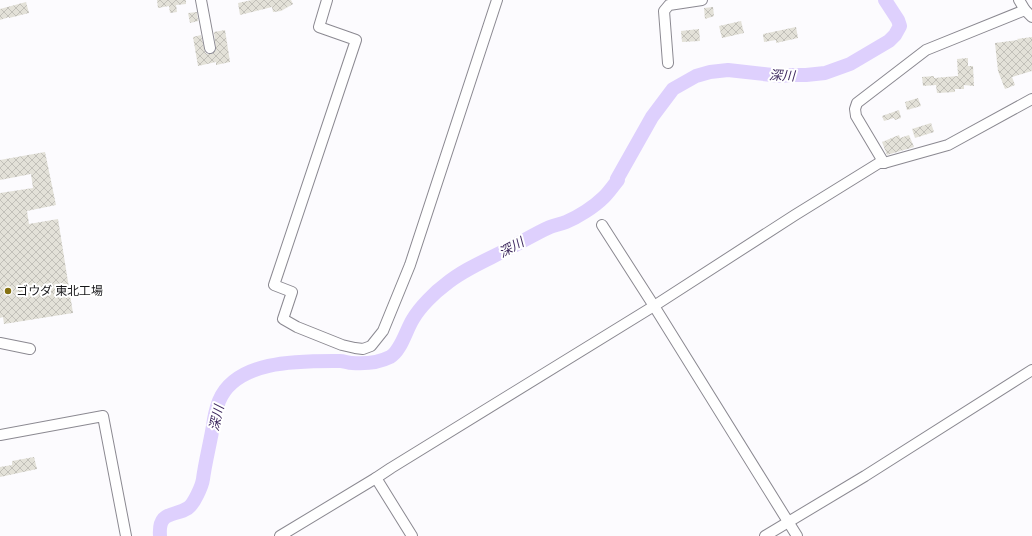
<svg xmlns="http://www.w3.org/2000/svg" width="1032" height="536" font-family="'Nunito Sans','Noto Sans JP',sans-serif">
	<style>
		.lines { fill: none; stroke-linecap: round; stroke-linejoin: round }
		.river { stroke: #ded0fd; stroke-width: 14 }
		.building { fill: url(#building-cross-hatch) }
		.minor-casing { stroke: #8b8991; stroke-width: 12 }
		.minor { stroke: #fff; stroke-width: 10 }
		.poi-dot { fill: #857111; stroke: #fff; stroke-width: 1.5 }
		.labels { text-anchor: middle; stroke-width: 4; stroke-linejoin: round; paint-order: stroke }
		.poi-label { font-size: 12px; fill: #17171a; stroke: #fff; text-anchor: start }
		.water-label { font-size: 13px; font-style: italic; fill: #3f2a5f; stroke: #fff }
	</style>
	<defs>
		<pattern id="building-cross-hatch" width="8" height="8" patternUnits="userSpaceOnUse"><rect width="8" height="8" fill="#e3e1d8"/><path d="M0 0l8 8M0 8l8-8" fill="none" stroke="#c2c0b9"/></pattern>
	</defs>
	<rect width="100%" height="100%" fill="#fcfbfe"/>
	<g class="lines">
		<!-- river -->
		<path class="river" d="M160,536c-2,-26 14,-19 28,-28 6,-4 14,-22 15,-29 2,-16 7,-35 10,-53 1,-8 3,-17 6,-25 17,-42 83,-40 121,-40 4,0 8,2 12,2 13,1 26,0 38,-6 11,-6 16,-27 23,-38 7,-12 22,-27 33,-35 18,-15 41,-24 62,-35 14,-7 28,-16 42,-22 5,-2 11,-3 16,-5 12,-5 28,-15 38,-25 5,-5 9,-11 14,-17l-1,-1 35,-62 21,-28 23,-13 14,-4 18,-2 53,6 9,-1h16l19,-2 25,-9 39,-23 6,-6 5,-9 -2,-6 -13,-20"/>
	</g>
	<!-- building -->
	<g class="building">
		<path d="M157,0h29v4l-10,1 1,7 -7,1 -1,-7 -11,2z"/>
		<path d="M252,0h39l2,4 -12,7 -8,1 -1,-5 -32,8 -2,-12z"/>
		<path d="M26,2l3,11 -20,5v-1l-9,3v-11z"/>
		<path d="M713,7l1,9 -9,3 -1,-11z"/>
		<path d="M197,12l1,9 -8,2 -2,-10z"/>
		<path d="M741,21l3,12 -22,5 -3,-12z"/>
		<path d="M796,27l2,11 -22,5v-3l-12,2 -1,-8z"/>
		<path d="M699,29l1,12 -18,1 -1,-11z"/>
		<path d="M225,30l5,32 -14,3v-3l-18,4 -5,-29 8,-2 4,17 2,2h5l4,-4 -2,-18z"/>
		<path d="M1032,37v34l-20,6 3,8 -10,4 -7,-18 -3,-28 23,-3 -1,-1z"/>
		<path d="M968,58v8h5l1,20 -10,-1v4h-9v3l-18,1 -1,-8 -13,1 -1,-9 12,-1v2l24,-2 -1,-17z"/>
		<path d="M918,98l3,8 -14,4 -2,-8z"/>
		<path d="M899,110l2,8 -6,2 -1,-2 -10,3 -2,-5z"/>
		<path d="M931,123l3,9 -19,6 -3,-9z"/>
		<path d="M899,135l1,3 9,-3 5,12 -27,8 -5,-13z"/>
		<path d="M45,152l11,53 -29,6 2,13 29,-5 15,94 -69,11 -1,-7 -3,1v-125l33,-5 -2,-14 -31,6v-20z"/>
		<path d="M34,457l3,12 -37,8v-10l12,-2v-4z"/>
	</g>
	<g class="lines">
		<defs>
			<g id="minor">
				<path d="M201,0l9,48"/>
				<path d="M327,0l-8,27 37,13 -82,245 18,7 -9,27 14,8 45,18 13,3 8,1 8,-3 12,-15 27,-66 87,-265"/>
				<path d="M1019,0l6,10 7,7"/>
				<path d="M668,63l-4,-52 5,-6 33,-5"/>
				<path d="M884,163l-28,-47 -1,-7 2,-6 69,-53 99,-40"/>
				<path d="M602,225l52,81 143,230"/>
				<path d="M0,343l30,6"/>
				<path d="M0,435l103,-19 23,120"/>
				<path d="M376,478l36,58"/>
				<path d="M280,536l96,-58 15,-10 263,-162 141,-91 84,-52h5l64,-18 84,-46"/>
				<path d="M765,536l100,-60 167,-106"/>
			</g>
		</defs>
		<!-- minor casing -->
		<use href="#minor" class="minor-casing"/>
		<!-- minor -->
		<use href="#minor" class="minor"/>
	</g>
	<!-- markers -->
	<circle class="poi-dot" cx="8" cy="291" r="4"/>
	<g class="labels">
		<!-- poi labels -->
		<g class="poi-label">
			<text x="16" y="295">ゴウダ 東北工場</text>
		</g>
		<!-- water labels -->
		<g class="water-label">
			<text transform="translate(782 75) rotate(2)" y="5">深川</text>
			<text transform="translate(511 247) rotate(-29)" y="5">深川</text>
			<text transform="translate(216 418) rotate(-77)" y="5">深川</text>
		</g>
	</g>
</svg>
